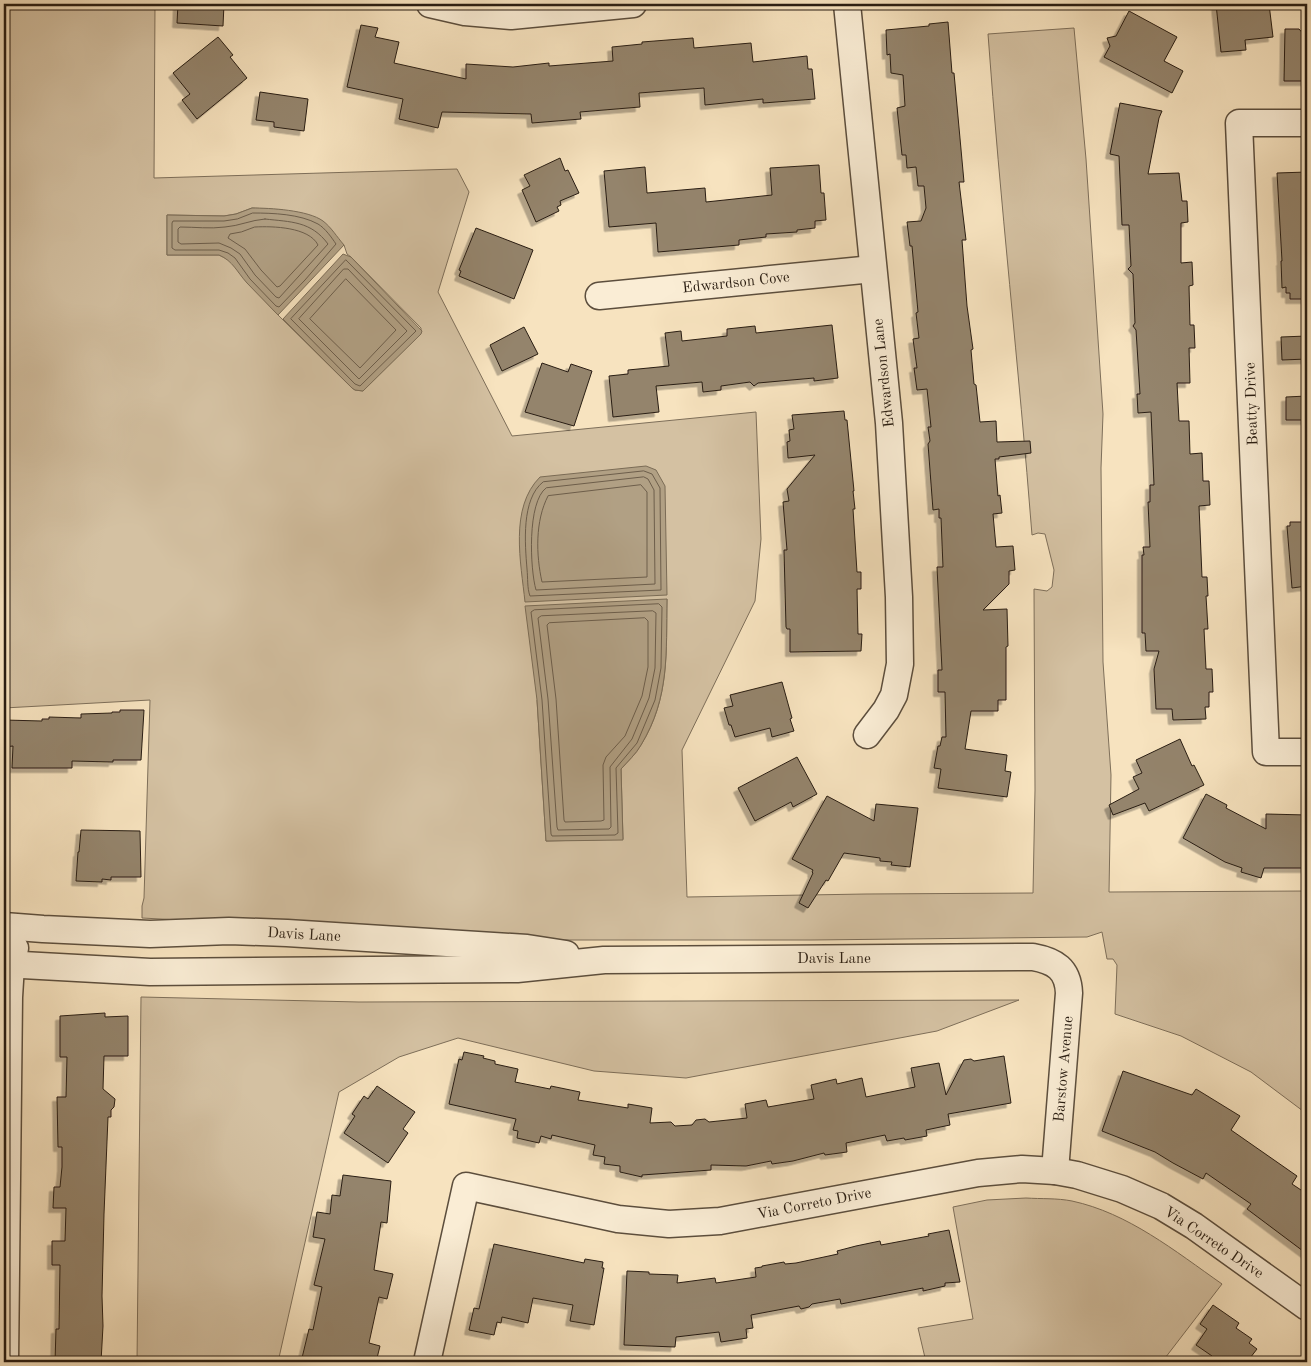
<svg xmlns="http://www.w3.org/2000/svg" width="1311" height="1366" font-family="'Old Standard TT',serif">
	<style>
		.green { fill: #d4c1a2; stroke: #7e6f5a; fill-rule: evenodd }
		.water { fill: #b1a084; stroke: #7b6c56 }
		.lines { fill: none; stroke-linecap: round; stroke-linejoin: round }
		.shore { stroke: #6d5e4b; stroke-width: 1 }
		.building { fill: #94846c; stroke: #291d12; filter: url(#shadow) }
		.minor-casing { stroke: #5c4e3d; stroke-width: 29 }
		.minor { stroke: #faedd5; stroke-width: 26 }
		.labels { text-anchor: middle; stroke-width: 5; stroke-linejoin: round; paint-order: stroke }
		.street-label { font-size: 15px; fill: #291d12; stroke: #faedd5 }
	</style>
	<defs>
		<filter id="shadow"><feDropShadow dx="-4.5" dy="4.5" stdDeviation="0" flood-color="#0004"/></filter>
	</defs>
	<rect width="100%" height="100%" fill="#f7e3bf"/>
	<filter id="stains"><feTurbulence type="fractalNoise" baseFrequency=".004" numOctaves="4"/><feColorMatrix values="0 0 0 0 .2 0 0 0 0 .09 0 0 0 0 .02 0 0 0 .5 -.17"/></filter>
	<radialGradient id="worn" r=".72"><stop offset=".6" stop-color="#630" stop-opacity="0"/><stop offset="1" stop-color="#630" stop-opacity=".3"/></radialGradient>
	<!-- green -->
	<g class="green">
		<path d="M4,4h151l-1,174 303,-9 12,23 -31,100 74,144 244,-24 5,127 -6,62 -73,149 5,147 179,-3 167,-1 2,-103 -1,-201 13,2 5,-4 2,-17 -9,-36 -7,-1 -6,2c-13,-167 -32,-334 -44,-501l86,-6 12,131 17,255 -2,54 2,194 8,113 -2,117 198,-1v223l-56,-42 -70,-36 -66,-22 2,-49 -4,-6h-6l-5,-27 -15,5 -275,3h-264l-406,-22v-12l2,-8 6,-198 -146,8zM252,208l31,2 61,35 3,9 4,3 70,71v5l-58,58 -8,-1 -3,-2 -74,-73 -37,-40 -10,-14 -12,-6h-52v-40l57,1 12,-2zM667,599c-1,53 3,99 -26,146 -5,9 -13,16 -20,24l2,70 -77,2 -9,-141z"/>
		<path d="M141,997l218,5 660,-2 -82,31 -251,47 -92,-7 -136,-33 -59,19 -60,35 -61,270h-141z"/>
		<path d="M1026,1198c15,1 31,0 46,3 56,12 103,50 150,83l-60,78h-236l-8,-34 55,-9 -20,-112 34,-7z"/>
	</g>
	<!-- water -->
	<g class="water">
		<path d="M252,208c18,0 56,2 71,13 8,6 14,16 21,24l-66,70c-10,-11 -21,-21 -31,-32 -10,-11 -14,-22 -28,-28h-52v-40l57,1 12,-2z"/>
		<path d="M343,254l8,3 71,74 -1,3 -58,57 -8,-1 -3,-2 -69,-69z"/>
		<path d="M646,466l10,4 9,16 2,109 -142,7c-4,-39 -16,-94 15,-125z"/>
		<path d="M667,599c-1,53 3,98 -26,146 -5,9 -13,16 -20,24l2,71 -77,1 -9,-141 -12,-94z"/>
	</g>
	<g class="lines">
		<!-- shore -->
		<g class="shore">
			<path d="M253,213c20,0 47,1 65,11 7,4 14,14 18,20l-31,36 -26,27 -3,-1 -26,-27 -15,-21 -7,-5 -9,-3h-44l-3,-2v-25l1,-2h51l13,-2z"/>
			<path d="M265,219c26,3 46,2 63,25l-49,54 -3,-1 -21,-22 -15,-21 -9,-6 -12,-5 -38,1 -3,-2v-13l2,-2c15,0 30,2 45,0 14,-1 26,-7 40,-8z"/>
			<path d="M255,227c18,-1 54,0 63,18l-38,41 -3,1 -16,-17 -16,-21 -17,-11 2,-4 11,-2z"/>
			<path d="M346,260l70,71 -56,55 -5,-2 -64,-65z"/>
			<path d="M344,269h4l59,62 -48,48 -60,-60z"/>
			<path d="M346,279l50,51 -36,38 -50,-49z"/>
			<path d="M644,471l8,3 8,14 1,102 -131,6c-3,-8 -2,-18 -3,-27 -2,-25 -6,-70 16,-87z"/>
			<path d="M644,477l4,2 6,11 1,94 -119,6c-6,-21 -9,-88 10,-102z"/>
			<path d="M641,485l6,7v85l-105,5c-6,-27 -7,-61 6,-86z"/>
			<path d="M659,604l3,3 -1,61 -6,32 -18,43 -21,25 2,65 -3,2 -63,1 -1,-2 -9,-134 -11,-88 3,-2z"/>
			<path d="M653,611l3,2 -1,55 -6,30 -17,41 -22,28 1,60 -2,2 -51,1 -1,-3 -9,-128 -10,-81 3,-2z"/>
			<path d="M645,618l3,3v46l-6,29 -17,40 -19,21 -3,8 1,55 -3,1 -36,1 -1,-2 -8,-121 -9,-74 2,-2z"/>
		</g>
	</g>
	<!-- building -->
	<g class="building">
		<path d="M178,4h46l-1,22 -46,-3z"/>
		<path d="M1216,4h53l4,33 -28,3 1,10 -25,2z"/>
		<path d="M1129,11l48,26 -13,24 19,10 -11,22 -68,-36 6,-11 -3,-8 9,-2z"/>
		<path d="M948,22l4,51h2l10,109h-5l7,58h-4l5,66 6,43 -2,1 3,34 2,1 4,37 16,-1 1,21 33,-1 1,12 -32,4v2h-4l3,37 2,-1 2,18 -9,1 3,33 17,-1 2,24 -6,1v13l-26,26 24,-1 1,37 -2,1v53h-8v11h-27l-6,38 42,6 -2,16 6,1 -4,25 -69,-9 3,-19 -7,-1 4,-22h2l2,-9h4l-1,-45h-7v-22h4l-5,-103h6l-2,-49h-2v-9l-6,1 -5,-66 2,-3 -2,-14h3l-4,-38 -10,1 -3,-22h3l-4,-29 6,-1 -3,-25 2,-1 -6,-66h-2l-3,-24 14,-1 5,-13 -2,-22h-6l-2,-19 -9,1 -1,-13h-4l-5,-47 8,-2 -2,-31 -12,-2 -1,-19 -3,1 -1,-25 43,-4v-2z"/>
		<path d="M361,25l17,3 -3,9 24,5 -5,21 72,16v-15l47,3 36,-4v3l64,-5 -1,-14 30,-3v-2l51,-4 1,10 57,-5 2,19 54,-6 1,13h4l3,30 -52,4v-4l-58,6 -1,-17 -65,5 1,14 -60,5 1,7 -49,4 -1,-9 -89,-2 -4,16 -39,-9 4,-20 -56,-12z"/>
		<path d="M1285,29h14l8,9v43h-23z"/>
		<path d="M218,37l15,18 -3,2 17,21 -50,41 -15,-19 8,-6 -17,-21z"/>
		<path d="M260,92l48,7 -4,32 -30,-4v-5l-18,-2z"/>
		<path d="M1120,103l42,8 -3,7 -11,56 31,-1 3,28h5l1,21 -7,1v40l11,-1 1,23 -4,1 1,39h4l1,23h-6l1,35h-13l2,38h10l1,33 12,-1 1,28h6l1,24 -11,1 3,71h5l1,19h-2l2,33h-4l2,40h6l1,23h-4v15h-4l1,12 -33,1 -1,-11h-16l-2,-40 5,-18h-13l-1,-18h-3v-78h2l-1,-8h7l-2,-45h2v-17h4l-3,-73 -13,1 -1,-19h3l-4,-64 -3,-4 2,-3 -2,-49 -5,-5 3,-3 -2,-41h-7l-3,-69 -9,-2z"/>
		<path d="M560,158l5,13 3,-1 11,23 -19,8 1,4 -4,2 2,4 -23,11 -14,-32 8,-4 -6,-11z"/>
		<path d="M819,165l2,28h3l2,27 -11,1v7l-18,2v2l-31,2v3l-27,3v5l-81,7 -2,-29 -47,4 -5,-56 41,-4 2,26 58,-5 1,14 66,-7 -2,-27z"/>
		<path d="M1307,172v45h-3l3,39v43h-17v-6h-4v-6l-4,1 -1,-27h1l-5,-88z"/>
		<path d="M476,228l57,22 -19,49 -55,-23 2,-5 -2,-1z"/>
		<path d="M832,325l6,53 -24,3v-3l-56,5 -4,3 -4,-4 -29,4v4l-18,2 -1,-10 -46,4 3,26 -46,5 -4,-41 19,-2v-4l41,-4 -4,-33 16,-2 1,10 45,-5v-7l28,-3 1,7z"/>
		<path d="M524,327l14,27 -36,17 -12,-26z"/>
		<path d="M1307,336v23l-25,1 -1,-23z"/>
		<path d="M542,363l26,9 3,-8 21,7 -18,55 -49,-14z"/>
		<path d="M1307,396v24h-21v-23z"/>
		<path d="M844,411l1,9h2l7,71h-1l2,18h-2l4,63h4v17h-4l1,45h4l-1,17 -71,1v-23h-3l-1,-2 -2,-77h3l-4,-48 6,-1 -2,-12 28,-34 -27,3 -1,-16 3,-1 -1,-11 5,-1 -2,-14z"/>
		<path d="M1290,522h17v64l-15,2 -5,-62h3z"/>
		<path d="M782,682l10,36 -2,1 4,12 -22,6 -2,-9 -35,9 -4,-12h-2l-5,-17 9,-2 -3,-11z"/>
		<path d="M120,710h24l-3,50h-28v2l-41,-1v7h-60l1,-22 -9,1v-27l38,1v-2h7v-2l32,1v-4l31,-1v-1h8z"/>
		<path d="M1180,739l12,27 2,-1 10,20 -55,26 -4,-8 -32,12 -4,-10 30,-16 -6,-12 9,-4 -6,-13z"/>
		<path d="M797,757l20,37 -24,13 -2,-5 -36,19 -17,-33z"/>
		<path d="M1206,794l21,11 -1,3 40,21v-15l41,1v53h-43l-3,10 -20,-6 1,-4 -17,-6 -42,-24z"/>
		<path d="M827,796l47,25 2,-17 42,4 -8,59 -19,-2 1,-3 -12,-1v-3l-36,-5 -16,28 -2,-1 -18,28 -9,-5 14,-30 -1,-1 1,-2 -21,-11z"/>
		<path d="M81,830l59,1 1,46h-30v3l-9,-1v3l-26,-1 2,-29h1z"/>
		<path d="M105,1013v4l23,-1v40h-24l-1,33 12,10 -1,8 -3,3v7h-3l-4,97 -2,82 1,30 -2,36h-46l1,-33h3l1,-64h-8v-24h13l1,-33h-13l1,-21h6l2,-20v-20h-4l-1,-50h9l1,-40h-7v-41z"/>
		<path d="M464,1052l20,4 -1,2 12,3v3l23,5 -3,13 35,7 1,-3 29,6 -2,8 50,8v-4l24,4 -2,15 21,-1 4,4 17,-1 4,-5 9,-1 4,3 38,-4 -2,-14 21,-4 2,7 46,-8 -3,-14 25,-6 1,5 25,-6 4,19 49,-10 -4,-19 28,-5 7,32 18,-35 7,-1 3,2 30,-5 7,47 -63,11 2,11 -24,5 1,6 -22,4 -1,-2 -17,3 -2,-6 -39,8 1,9 -22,3 -1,-2 -31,8 -21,3 -1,-3 -25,5 -35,-1v5l-69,5v2l-22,-5v-6l-16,-2 1,-7 -12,-2 2,-10 -43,-10 -1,4 -10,-3 -2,7 -22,-5 1,-7 -5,-1 3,-11 -67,-15 10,-45 3,1z"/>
		<path d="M1123,1071l69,24 4,-6 44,27 -9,14 66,46 -5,8 15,10v60l-60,-45 4,-5 -45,-31 -3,6 -30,-16 -18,-11 -53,-21z"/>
		<path d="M377,1086l38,26 -12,17 5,4 -20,30 -44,-30 11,-17 -3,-2 12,-18 4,3z"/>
		<path d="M343,1175l48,6 -4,42 -6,-1 -7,48 19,4 -6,25 -8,-2 -10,46 11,3 -4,16h-75l8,-33 4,1 9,-43 -8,-2 11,-46 -12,-2 4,-25 13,2 2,-19 8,1z"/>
		<path d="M949,1230l11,52 -15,1v3l-22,5v-3l-82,16 -1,-5 -28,5 -3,3 -8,2 -2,-3 -48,9 2,13 -7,1 1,9 -26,4 -2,-10 -43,5 -1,10 -51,-2 3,-74 22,1v2l29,1 -1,8 38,-5 1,5 40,-6 -1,-9 7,-1v-1l22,-4 1,2 11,-1 42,-9 -1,-3 19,-5 24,-5 1,4 48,-9 -1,-2z"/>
		<path d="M494,1244l90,19 1,-4 18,3 -1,6h2l-10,57 -24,-4 3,-16 -40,-7 -5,25 -26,-6 -1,6 -4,-1 -3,13 -25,-5 5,-22 5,1z"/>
		<path d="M1213,1305l26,18 -3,5 16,11 -3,4 8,6 -10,13h-31l-4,-6 -16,-11 11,-16 -7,-5z"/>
	</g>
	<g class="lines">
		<defs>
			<g id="minor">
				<path d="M430,4l35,8 46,4 122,-12"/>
				<path d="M847,4l42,419 10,174 1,67 -6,31 -8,15 -19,25"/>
				<path d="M1307,123h-68l27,629h41"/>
				<path d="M599,296l274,-27"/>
				<path d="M4,926l39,3 107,5 79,-3 58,2 240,15 39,6"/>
				<path d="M4,964l146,8 221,-2 146,-1 87,-9 429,-3c22,4 35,12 36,36l-14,178"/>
				<path d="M5,1362l4,-365 2,-32 4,-17"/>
				<path d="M427,1362l39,-176 152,33 51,5 51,-3 258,-48 44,-4 33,2 22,4 45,14 39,17 33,20 113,81"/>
			</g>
		</defs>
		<!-- minor casing -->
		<use href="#minor" class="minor-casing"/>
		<!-- minor -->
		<use href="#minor" class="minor"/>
	</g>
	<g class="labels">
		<!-- street labels -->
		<g class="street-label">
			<text transform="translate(736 282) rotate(-6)" y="5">Edwardson Cove</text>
			<text transform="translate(883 373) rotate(-96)" y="5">Edwardson Lane</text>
			<text transform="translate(1251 404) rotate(-92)" y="5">Beatty Drive</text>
			<text transform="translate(304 934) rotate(3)" y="5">Davis Lane</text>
			<text x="834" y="963">Davis Lane</text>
			<text transform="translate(1063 1069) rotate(-85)" y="5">Barstow Avenue</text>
			<text transform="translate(814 1203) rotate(-11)" y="5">Via Correto Drive</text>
			<text transform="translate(1214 1242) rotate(34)" y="5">Via Correto Drive</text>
		</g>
	</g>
	<!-- margin -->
	<rect width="1311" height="1366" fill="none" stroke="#f7e3bf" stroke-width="20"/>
	<rect x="5" y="5" width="1301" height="1356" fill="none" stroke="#291d12" stroke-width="2.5"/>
	<rect x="10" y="10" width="1291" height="1346" fill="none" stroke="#291d12"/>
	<rect width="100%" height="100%" filter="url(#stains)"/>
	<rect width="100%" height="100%" fill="url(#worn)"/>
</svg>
